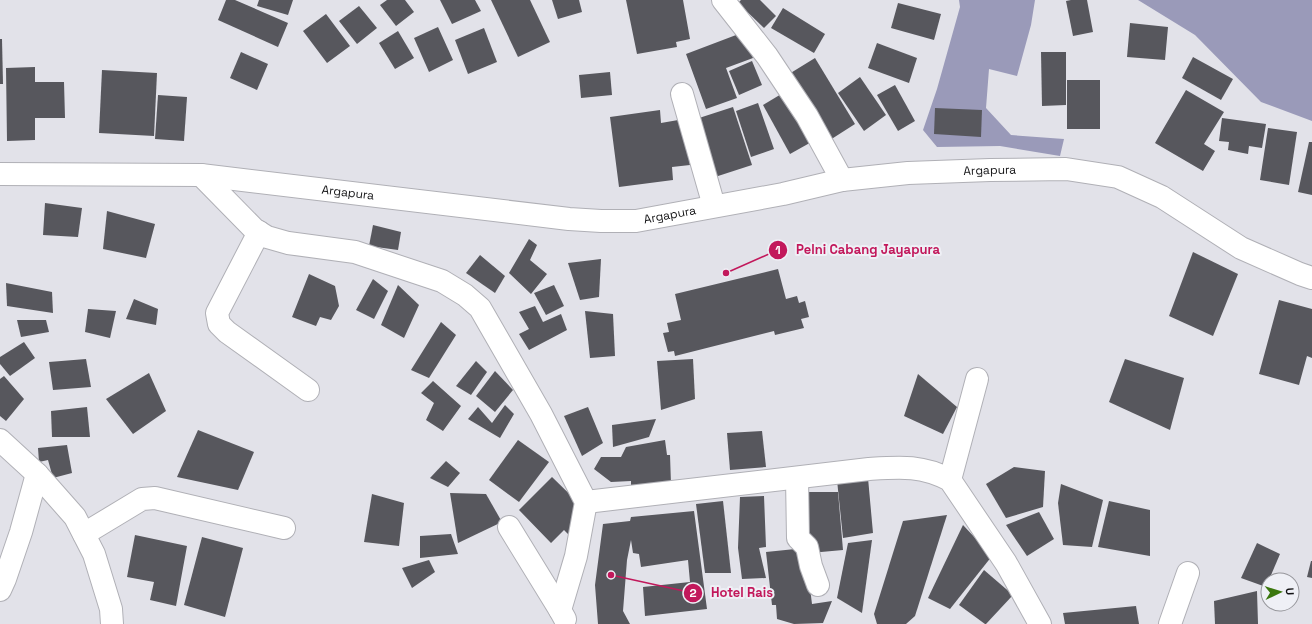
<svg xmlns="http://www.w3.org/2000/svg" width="1312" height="624" font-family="'Space Grotesk',sans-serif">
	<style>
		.forest { fill: #9a9ab9 }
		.building { fill: #57575d }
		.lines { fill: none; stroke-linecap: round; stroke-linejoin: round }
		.minor-casing { stroke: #b0b0b6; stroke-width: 24 }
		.highway-casing { stroke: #b0b0b6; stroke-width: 24 }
		.minor { stroke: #fff; stroke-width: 22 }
		.highway { stroke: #fff; stroke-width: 22 }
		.labels { text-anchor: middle; stroke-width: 4; stroke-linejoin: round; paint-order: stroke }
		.street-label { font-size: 12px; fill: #121214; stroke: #eff0f6 }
		.leader { fill: none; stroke: #c2185b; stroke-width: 1.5 }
		.callout-dot { fill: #c2185b; stroke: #eff0f6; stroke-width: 1.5 }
		.mark-label { font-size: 12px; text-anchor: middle; font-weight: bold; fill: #fff }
		.callout-label { font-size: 13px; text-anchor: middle; font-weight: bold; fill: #c2185b; stroke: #eff0f6; stroke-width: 4; stroke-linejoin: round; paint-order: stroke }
	</style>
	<rect width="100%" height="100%" fill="#e2e2e9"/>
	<!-- forest -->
	<g class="forest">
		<path d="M959,0h76l-4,25 -14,51 -28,-7 -3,39 25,27 53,4 -4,17 -60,-10 -63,1 -14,-17 14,-41 23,-82z"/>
		<path d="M1138,0h174v121l-51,-19 -66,-67z"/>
	</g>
	<!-- building -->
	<g class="building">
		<path d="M226,0h9l53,23 -10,24 -60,-27z"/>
		<path d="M259,0h34l-5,15 -31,-9z"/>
		<path d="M387,0h18l9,12 -18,14 -16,-21z"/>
		<path d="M440,0h35l6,11 -29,13z"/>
		<path d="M491,0h39l20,42 -32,15z"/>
		<path d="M552,0h27l3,12 -24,7z"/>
		<path d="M626,0h57l7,39 -14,3 1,5 -40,7z"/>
		<path d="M741,0h19l16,16 -12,12 -26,-25z"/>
		<path d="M1071,0h16l6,32 -20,4 -7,-35z"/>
		<path d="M898,3l43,11 -7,26 -43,-12z"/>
		<path d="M359,6l18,22 -20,16 -18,-23z"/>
		<path d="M783,8l42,26 -11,19 -43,-25z"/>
		<path d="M326,14l24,32 -23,17 -24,-32z"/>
		<path d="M1130,23l38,4 -3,33 -38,-3z"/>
		<path d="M438,27l15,33 -24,12 -15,-34z"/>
		<path d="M484,28l13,34 -29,12 -13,-34z"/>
		<path d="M398,31l16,27 -19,11 -16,-26z"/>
		<path d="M744,32l9,26 -27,10 11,30 -31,11 -20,-55z"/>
		<path d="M0,39h2l1,45h-3z"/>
		<path d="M877,43l40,15 -8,25 -41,-15z"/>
		<path d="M241,52l27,12 -11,26 -27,-12z"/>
		<path d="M1041,52h25v53l-24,1z"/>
		<path d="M1193,57l40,22 -12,21 -39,-22z"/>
		<path d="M815,58l40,66 -25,16 -41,-66z"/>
		<path d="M752,61l10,24 -23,10 -10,-24z"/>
		<path d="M35,67v15h29l1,36h-30v22l-28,1 -1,-73z"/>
		<path d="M102,70l55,3 -3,63 -55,-3z"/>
		<path d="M610,72l2,23 -31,3 -2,-23z"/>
		<path d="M860,77l26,38 -22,16 -26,-38z"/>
		<rect x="1067" y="80" width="33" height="49"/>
		<path d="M895,85l20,36 -17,10 -21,-36z"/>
		<path d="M788,90l27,50 -25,14 -27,-49z"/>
		<path d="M1186,90l38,22 -20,32 11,7 -12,20 -48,-28z"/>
		<path d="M158,95l29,2 -3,44 -29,-2z"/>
		<path d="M758,103l16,46 -23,8 -15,-46z"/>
		<path d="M733,107l19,58 -37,12 -19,-58z"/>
		<path d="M935,108l47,2 -1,27 -47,-3z"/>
		<path d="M660,110l1,13 23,-4 6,46 -18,2 1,13 -54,7 -9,-70z"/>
		<path d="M1222,118l44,6 -4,24 -13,-2 -1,8 -20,-4 1,-8 -10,-1z"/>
		<path d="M1268,128l29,4 -8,53 -29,-5z"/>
		<path d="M1309,142h3v53l-14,-3z"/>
		<path d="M45,203l37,5 -4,29 -35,-2z"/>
		<path d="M107,211l48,13 -9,34 -43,-9z"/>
		<path d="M373,225l28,7 -3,18 -29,-4z"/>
		<path d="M529,239l8,6 -7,15 17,14 -16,20 -22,-21z"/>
		<path d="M1193,252l45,22 -25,62 -44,-20z"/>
		<path d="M480,255l25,21 -10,17 -29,-20z"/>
		<path d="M601,259l-2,38 -19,3 -12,-37z"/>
		<path d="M778,269l8,30 11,-3 2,7 6,-2 4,16 -8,2 3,9 -29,7 -1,-4 -99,25 -1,-5 -6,1 -5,-19 6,-1 -2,-9 14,-3 -6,-26z"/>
		<path d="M309,274l26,12 4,20 -8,14 -11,-3 -4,9 -24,-9z"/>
		<path d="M373,279l15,12 -14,28 -18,-9z"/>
		<path d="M6,283l46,9 1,21 -46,-7z"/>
		<path d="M398,285l21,20 -15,33 -23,-13z"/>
		<path d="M554,285l10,21 -18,9 -12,-22z"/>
		<path d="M134,299l24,10 -2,16 -30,-6z"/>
		<path d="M1279,300l33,9v49l-5,-2 -8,29 -40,-11z"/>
		<path d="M535,306l8,16 18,-8 6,16 -38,20 -10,-16 10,-5 -10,-17z"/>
		<path d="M88,309l28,2 -6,27 -25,-6z"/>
		<path d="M585,311l28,3 2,42 -25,2z"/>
		<path d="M17,320h29l3,12 -28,5z"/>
		<path d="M441,322l15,13 -27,43 -18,-8z"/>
		<path d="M24,342l11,16 -25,18 -10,-12v-7z"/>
		<path d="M86,359l5,28 -38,3 -4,-28z"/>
		<path d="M693,359l2,40 -34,11 -4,-49z"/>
		<path d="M1125,359l59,19 -14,52 -61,-28z"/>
		<path d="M476,361l11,11 -16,23 -15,-9z"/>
		<path d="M495,371l18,19 -18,22 -19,-16z"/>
		<path d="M149,373l17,38 -33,23 -27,-35z"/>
		<path d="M918,374l39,33 -14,27 -39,-18z"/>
		<path d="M4,376l20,23 -18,22 -6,-5v-37z"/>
		<path d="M433,381l28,25 -18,25 -17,-11 8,-17 -13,-10z"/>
		<path d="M505,405l9,9 -14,24 -32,-19 10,-12 14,16z"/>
		<path d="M87,407l3,30h-38l-1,-26z"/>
		<path d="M588,407l15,36 -21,13 -18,-40z"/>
		<path d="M656,419l-7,18 -36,10 -1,-22z"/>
		<path d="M198,430l56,22 -16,38 -61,-13z"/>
		<path d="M762,431l4,36 -36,3 -3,-37z"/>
		<path d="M518,440l31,22 -30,40 -30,-22z"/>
		<path d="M665,440l2,15h3l1,29 -40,3v-6l-20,1 -17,-13 7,-12h20l5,-10z"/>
		<path d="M67,445l5,28 -19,5 -5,-18 -9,2 -1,-14z"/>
		<path d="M446,461l14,12 -12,14 -18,-9z"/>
		<path d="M1014,467l31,4 -2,36 -37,11 -20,-34z"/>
		<path d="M552,477l39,38 -21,21 -6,-6 -13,13 -32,-33z"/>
		<path d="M868,478l5,55 -30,5 -6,-58z"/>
		<path d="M1061,484l42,16 -11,47 -29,-2 -5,-42z"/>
		<path d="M800,492h38l5,58 -33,3z"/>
		<path d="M450,493l36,1 16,28 -44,21z"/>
		<path d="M372,494l32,9 -5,43 -35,-4z"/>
		<path d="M764,496l2,51 -7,1 7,30 -24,1 -4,-31 2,-51z"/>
		<path d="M723,501l8,72h-26l-9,-69z"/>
		<path d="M1109,501l41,9v46l-52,-9z"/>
		<path d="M694,511l13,98 -62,7 -2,-29 47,-5 -2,-22 -47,7 -2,-13 -6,-1 -2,-13 -4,20 -4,51 7,13h-32l-3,-39 8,-61 27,-3 1,-4z"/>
		<path d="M1039,512l15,27 -27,17 -21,-31z"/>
		<path d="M947,515l-32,101 -9,8h-29l-3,-10 29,-93z"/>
		<path d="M963,525l29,31 -42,53 -22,-11z"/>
		<path d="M451,534l7,20 -38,4v-22z"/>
		<path d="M135,535l52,11 -11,60 -26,-6 4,-18 -27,-5z"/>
		<path d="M202,537l41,11 -18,69 -41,-12z"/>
		<path d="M872,540l-10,73 -25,-15 11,-55z"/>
		<path d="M1257,543l23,11 -14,33 -25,-9z"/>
		<path d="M805,548l7,56 20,-3 -9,22 -29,1 -17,-5 -1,-14h-4l-6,-53z"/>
		<path d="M429,560l6,12 -23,16 -10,-20z"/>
		<path d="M1311,561h1v17l-5,-1z"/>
		<path d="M984,570l29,25 -27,29h-1l-26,-19z"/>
		<path d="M1257,591l1,33h-43l-1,-23z"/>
		<path d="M1136,606l3,18h-74l-2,-11z"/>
	</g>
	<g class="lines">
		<defs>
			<g id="minor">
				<path d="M723,0l44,56 40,60 35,64"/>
				<path d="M682,94l32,112"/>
				<path d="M201,175l53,54 13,8 21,6 67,9 87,29 23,14 15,13 61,106 45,88 -10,54 -16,54"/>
				<path d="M259,232l-42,81 2,11 8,8 81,58"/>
				<path d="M0,440l37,34 38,43 19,37 17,55 1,15"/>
				<path d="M797,478l1,60 9,9 4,19 7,19"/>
				<path d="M950,480l27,-101"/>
				<path d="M586,502l283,-33c31,-2 53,-4 81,11l56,83 34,61"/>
				<path d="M509,527l51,83 5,9"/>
				<path d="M84,534l58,-35 13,-1 129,30"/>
				<path d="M0,590l5,-11 16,-47 16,-58"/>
				<path d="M1170,624l18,-51"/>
			</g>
			<g id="highway">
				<path id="s1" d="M0,174l201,1 368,44 32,2h35l147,-27 59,-14 66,-7 82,-3 76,-1 52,8 44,20 79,51 59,26 12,4"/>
			</g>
		</defs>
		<!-- minor casing -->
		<use href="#minor" class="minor-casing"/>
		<!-- highway casing -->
		<use href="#highway" class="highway-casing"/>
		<!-- minor -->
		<use href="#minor" class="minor"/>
		<!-- highway -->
		<use href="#highway" class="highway"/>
	</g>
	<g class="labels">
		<!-- street labels -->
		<g class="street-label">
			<text dy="4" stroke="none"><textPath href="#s1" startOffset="997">Argapura</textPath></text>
			<text dy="4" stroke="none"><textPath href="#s1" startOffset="349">Argapura</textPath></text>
			<text dy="4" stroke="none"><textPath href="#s1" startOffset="673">Argapura</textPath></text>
		</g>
	</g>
	<!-- callouts -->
	<path class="leader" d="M726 273L778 250M611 575L693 593"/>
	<g class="callout-dot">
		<circle cx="726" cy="273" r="4"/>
		<circle cx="611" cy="575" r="4"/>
		<circle cx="778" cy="250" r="10"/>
		<circle cx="693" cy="593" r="10"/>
	</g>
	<g class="mark-label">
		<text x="778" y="254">1</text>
		<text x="693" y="597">2</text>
	</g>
	<g class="callout-label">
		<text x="868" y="254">Pelni Cabang Jayapura</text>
		<text x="742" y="597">Hotel Rais</text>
	</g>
	<!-- north arrow -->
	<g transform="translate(1280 592) rotate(86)"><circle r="19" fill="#eff0f6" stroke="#97979c"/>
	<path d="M0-3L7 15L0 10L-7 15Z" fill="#3b770e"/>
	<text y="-6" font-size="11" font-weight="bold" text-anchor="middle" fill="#121214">U</text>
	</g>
</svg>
